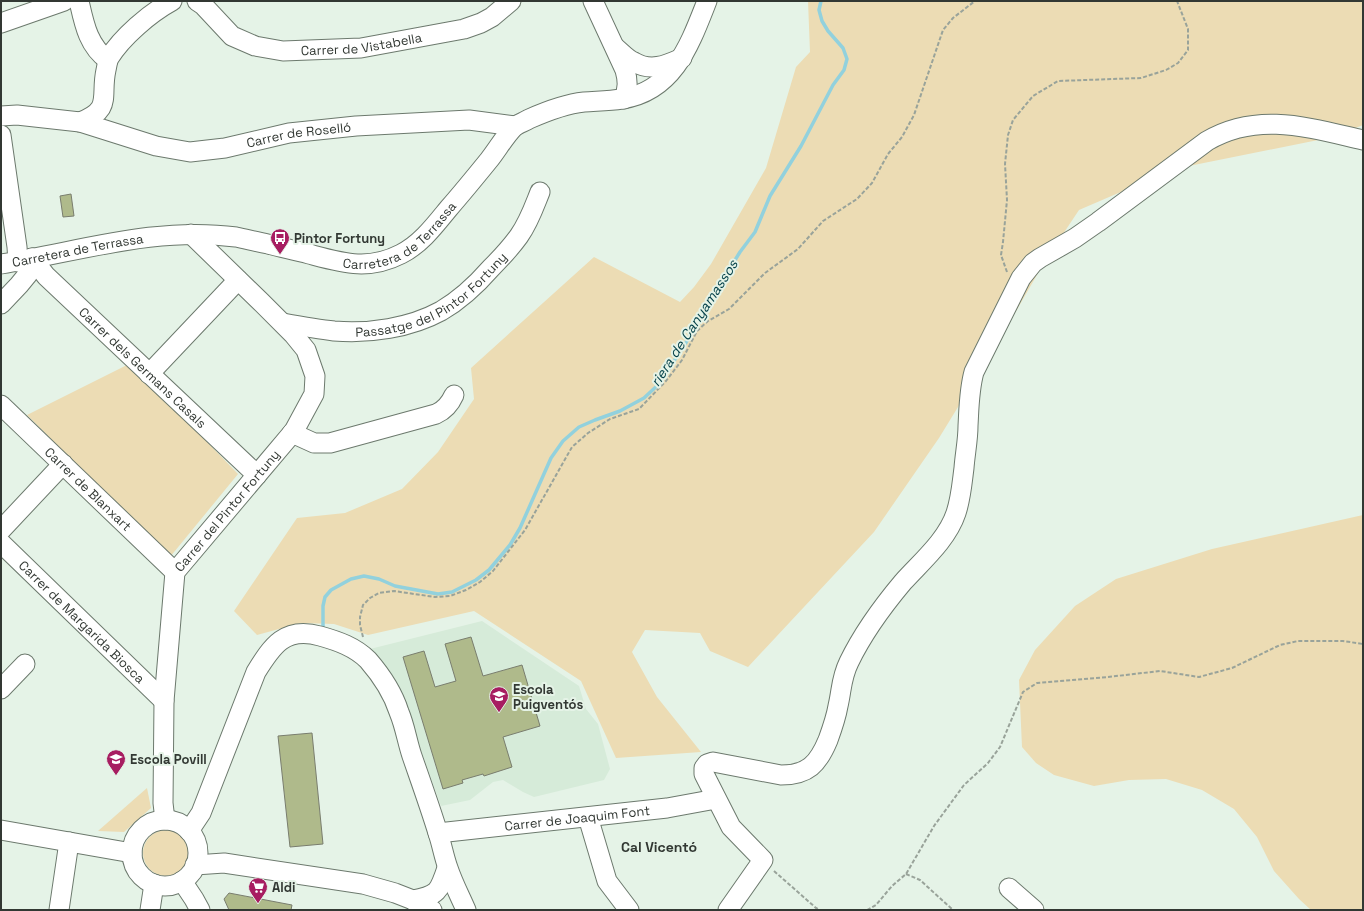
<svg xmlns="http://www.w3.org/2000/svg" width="1364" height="911" font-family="'Space Grotesk',sans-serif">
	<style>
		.built { fill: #d6ebd9 }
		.green { fill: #ecdcb4 }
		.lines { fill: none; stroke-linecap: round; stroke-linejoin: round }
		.stream { stroke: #92d1dd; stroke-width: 3.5 }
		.building { fill: #afba8b; stroke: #797d6e }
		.minor-casing { stroke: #6c796d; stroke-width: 21 }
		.path { stroke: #99a39a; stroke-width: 2; stroke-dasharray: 4 2; stroke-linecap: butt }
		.minor { stroke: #fff; stroke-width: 19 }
		.labels { text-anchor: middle; stroke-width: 4; stroke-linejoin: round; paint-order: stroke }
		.street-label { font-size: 13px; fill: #323833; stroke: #e5f3e7 }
		.poi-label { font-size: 13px; font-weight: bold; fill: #323833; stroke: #e5f3e7; text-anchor: start }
		.water-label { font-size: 14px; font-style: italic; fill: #023f47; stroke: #e5f3e7 }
		.neighbourhood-label { font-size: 14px; font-weight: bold; fill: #323833; stroke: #e5f3e7 }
	</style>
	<rect width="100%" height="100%" fill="#e5f3e7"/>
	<!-- built -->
	<path class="built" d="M482,621l97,65 7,23 12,15 12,45 -6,11 -70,17 -11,-5 -20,-12 -10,2 -23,18 -29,6 -40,-111 -10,-22 -21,-24z"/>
	<!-- green -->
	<g class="green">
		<path d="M808,1h555v124l-30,12 -159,32 -95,41 -34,51 -41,71 -65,106 -65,94 -126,135 -38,-16 -10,-18 -55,-3 -13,22 25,45 44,55 -85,6 -35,-77 -107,-70 -106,24 -34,-11 -33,-1 -44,12 -23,-24 63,-93 48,-5 57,-24 36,-37 36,-53 -3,-31 123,-111 86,45 14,-15 17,-23 55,-96 30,-101 14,-15z"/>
		<path d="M131,363l107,111 -68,83 -143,-142z"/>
		<path d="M1363,515v395h-52l-12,-11 -25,-28 -17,-34 -23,-28 -32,-19 -36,-11 -37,1 -35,6 -40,-11 -18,-12 -14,-16 -3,-67 16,-30 40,-44 41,-27 96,-30z"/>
		<path d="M147,788l4,20 -27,24 -26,-1z"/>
		<circle cx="166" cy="853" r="23"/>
	</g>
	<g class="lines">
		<!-- stream -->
		<path class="stream" d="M323,627v-21l2,-9 6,-7 20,-11 13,-3 15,3 16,7 43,8 14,-2 24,-12 13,-10 21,-25 10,-17 31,-70 12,-17 16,-14 16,-7 25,-9 24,-13 15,-14 26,-40 37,-63 18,-29 15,-20 15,-36 31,-50 32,-61 11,-15 3,-11 -4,-11 -15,-17 -6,-10 -3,-11 2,-9"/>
	</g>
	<!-- building -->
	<g class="building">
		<path d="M71,194l3,22 -11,1 -3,-21z"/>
		<path d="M471,637l12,39 39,-11 18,61 -37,11 9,30 -28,9 -1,-2 -21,6 1,3 -20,6 -40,-132 21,-6 11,36 21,-6 -11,-37z"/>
		<path d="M312,733l11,111 -33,3 -12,-111z"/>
		<path d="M229,893l63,12 -1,5h-62l-5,-11z"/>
	</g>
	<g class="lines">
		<defs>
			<g id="minor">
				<path d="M79,1c5,22 9,45 29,59"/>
				<path id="s1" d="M197,1l6,4 29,31 23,10 28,5 78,-3 103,-19 17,-6 11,-6 19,-16"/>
				<path d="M593,1l32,69c3,11 3,18 -1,29"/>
				<path d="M1,23l63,-22"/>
				<path d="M616,48c6,5 11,11 18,14 17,10 32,3 48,-4"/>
				<path id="s2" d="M1,116l16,-1 63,7 76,24 34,6 35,-4 64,-15 67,-7 113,-6 46,6"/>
				<path d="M80,122c33,-13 20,-25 26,-52 1,-4 1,-8 3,-12 13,-21 41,-45 63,-57"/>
				<path d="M1,135l16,112 1,15"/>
				<path id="s3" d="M32,258l14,18 211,199"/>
				<path id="s4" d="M1,264c77,-12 155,-38 235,-27 10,2 21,5 32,7 14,4 27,6 41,10 34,9 59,17 92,0 20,-10 34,-29 48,-46 14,-16 27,-32 40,-48 8,-10 16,-24 25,-33 4,-3 10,-5 15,-8 18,-8 36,-15 55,-17 13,-1 25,-1 38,-3 52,-8 68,-55 85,-98"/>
				<path d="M1,304l18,-19 9,-11 4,-16"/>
				<path id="s5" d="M283,323c17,3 34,6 51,8 35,3 76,-3 107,-20 19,-11 36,-27 50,-43 10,-10 20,-21 28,-32 10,-14 15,-29 21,-44"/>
				<path d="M149,374l89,-94"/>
				<path id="s6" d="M1,405l174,167"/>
				<path d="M292,433l22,10h16l106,-29c9,-4 14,-10 18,-19"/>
				<path d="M1,530l62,-66"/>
				<path id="s7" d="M1,543l163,158"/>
				<path d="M1,689l24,-25"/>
				<path d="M588,817l19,64 22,29"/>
				<path id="s8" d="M165,820l-2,-17 1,-102 11,-129 119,-141 20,-37 1,-18 -9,-26 -13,-16 -32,-32 -70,-68"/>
				<circle cx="165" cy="853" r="33"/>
				<path d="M1,830l131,23"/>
				<path d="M189,831l12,-18 55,-141c16,-26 29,-46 64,-36 18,5 35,11 48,24 13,15 25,33 31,52 6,14 8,29 13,44 9,26 18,51 26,77 4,12 6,24 10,35 5,15 12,28 18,42"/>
				<path id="s9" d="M438,833l229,-25 49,-9"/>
				<path d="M195,865l29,-2 139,21 32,9 18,7 19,10"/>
				<path d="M182,881l12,18 6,11"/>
				<path d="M1009,888l25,22"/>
				<path d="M413,900c25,-5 26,-8 34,-32"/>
				<path d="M59,910l10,-68"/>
				<path d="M150,910l4,-26"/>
				<path d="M728,910l35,-50 -32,-33 -27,-53v-6l3,-4 6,-2 68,13c27,0 37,-11 47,-35 4,-11 8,-22 10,-34 4,-17 3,-28 11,-44 14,-29 33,-55 54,-80 19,-21 44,-42 53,-69 5,-15 6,-30 8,-45 1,-14 4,-28 4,-42 1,-18 1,-36 6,-54l47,-94 12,-15 7,-5 35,-20 23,-16 109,-81c51,-30 103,-13 156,-1"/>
			</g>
		</defs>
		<!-- minor casing -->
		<use href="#minor" class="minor-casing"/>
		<!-- path -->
		<g class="path">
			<path d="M1007,272l-6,-17 2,-13 4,-42 -2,-36 3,-29 5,-15 20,-24 25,-15 83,-3 25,-8 12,-7 10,-13v-21l-11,-28"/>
			<path d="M363,637l-3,-12v-8l3,-12 7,-7 9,-5 15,-2 41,6 15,-1 16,-6 14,-8 13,-11 32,-41 47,-83 16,-14 22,-14 29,-10 27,-28 16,-21 15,-29 11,-10 21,-12 36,-36 33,-24 25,-28 34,-22 15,-16 16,-29 14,-17 12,-22 29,-85 10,-12 22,-17"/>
			<path d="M774,871l42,37 4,2"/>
			<path d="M906,874l14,6 33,30"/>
			<path d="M867,910l9,-5 16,-19 14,-12 28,-48 30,-41 24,-22 12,-16 23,-55 14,-9 71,-6 52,-6 39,6 33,-9 48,-23 18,-4h45l20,3"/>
		</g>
		<!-- minor -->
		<use href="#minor" class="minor"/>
	</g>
	<!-- icons -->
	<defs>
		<symbol id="bus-pin" viewBox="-11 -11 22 30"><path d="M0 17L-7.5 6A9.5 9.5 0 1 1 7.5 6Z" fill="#a71d61" stroke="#e5f3e7"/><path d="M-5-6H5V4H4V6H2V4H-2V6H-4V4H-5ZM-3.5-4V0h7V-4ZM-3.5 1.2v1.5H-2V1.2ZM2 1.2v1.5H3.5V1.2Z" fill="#fff"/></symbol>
		<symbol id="school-pin" viewBox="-11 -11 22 30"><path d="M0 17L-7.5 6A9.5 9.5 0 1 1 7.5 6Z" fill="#a71d61" stroke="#e5f3e7"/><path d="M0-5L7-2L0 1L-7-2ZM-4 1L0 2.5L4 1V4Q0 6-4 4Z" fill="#fff"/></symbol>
		<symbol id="supermarket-pin" viewBox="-11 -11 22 30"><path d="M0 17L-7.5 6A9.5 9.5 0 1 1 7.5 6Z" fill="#a71d61" stroke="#e5f3e7"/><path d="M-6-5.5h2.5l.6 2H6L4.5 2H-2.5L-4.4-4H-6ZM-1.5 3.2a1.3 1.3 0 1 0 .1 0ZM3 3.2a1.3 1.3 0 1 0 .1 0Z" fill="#fff"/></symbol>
	</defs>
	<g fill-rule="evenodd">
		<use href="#bus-pin" x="269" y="227" width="22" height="30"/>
		<use href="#school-pin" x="488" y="685" width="22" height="30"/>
		<use href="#school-pin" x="105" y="748" width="22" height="30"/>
		<use href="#supermarket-pin" x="247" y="876" width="22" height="30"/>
	</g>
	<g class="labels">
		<!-- street labels -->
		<g class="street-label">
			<text dy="5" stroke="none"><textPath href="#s1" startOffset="182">Carrer de Vistabella</textPath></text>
			<text dy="5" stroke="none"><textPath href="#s2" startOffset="304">Carrer de Roselló</textPath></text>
			<text dy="5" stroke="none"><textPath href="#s4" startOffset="414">Carretera de Terrassa</textPath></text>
			<text dy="5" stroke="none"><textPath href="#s4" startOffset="78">Carretera de Terrassa</textPath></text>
			<text dy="5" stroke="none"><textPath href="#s5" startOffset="160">Passatge del Pintor Fortuny</textPath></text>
			<text dy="5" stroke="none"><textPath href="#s3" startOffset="156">Carrer dels Germans Casals</textPath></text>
			<text dy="5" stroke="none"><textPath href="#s6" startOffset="121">Carrer de Blanxart</textPath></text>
			<text dy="5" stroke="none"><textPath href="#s8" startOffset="329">Carrer del Pintor Fortuny</textPath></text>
			<text dy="5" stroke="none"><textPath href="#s7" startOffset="113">Carrer de Margarida Biosca</textPath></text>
			<text dy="5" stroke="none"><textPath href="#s9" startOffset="140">Carrer de Joaquim Font</textPath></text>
		</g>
		<!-- poi labels -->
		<g class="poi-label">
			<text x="294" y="243">Pintor Fortuny</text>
			<text x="513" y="694">Escola<tspan x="513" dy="15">Puigventós</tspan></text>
			<text x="130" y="764">Escola Povill</text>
			<text x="272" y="892">Aldi</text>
		</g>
		<!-- water labels -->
		<g class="water-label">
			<text transform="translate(694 323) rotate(-57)" y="5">riera de Canyamassos</text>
		</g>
		<!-- neighbourhood labels -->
		<g class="neighbourhood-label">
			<text x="659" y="852">Cal Vicentó</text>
		</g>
	</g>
	<!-- border -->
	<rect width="1364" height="911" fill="none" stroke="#323833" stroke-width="4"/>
</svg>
